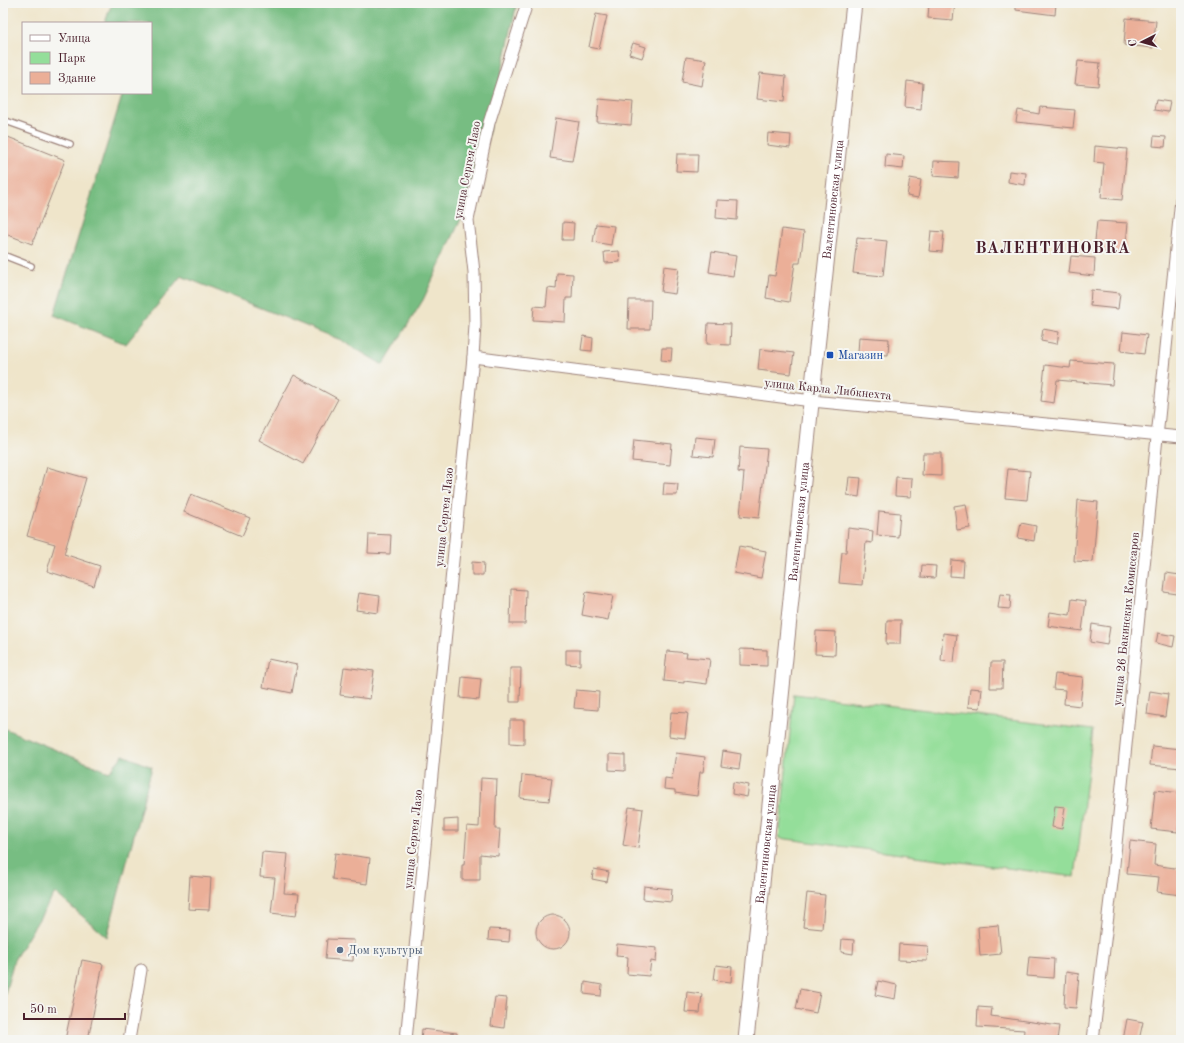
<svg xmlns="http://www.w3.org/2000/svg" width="1184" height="1043" font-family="'Old Standard TT',serif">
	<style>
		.green { fill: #94de9a; stroke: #6f7e62 }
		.forest { fill: #77bd82; stroke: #606e56 }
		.building { fill: #ebaf98 }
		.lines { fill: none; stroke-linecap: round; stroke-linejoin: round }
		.lane-casing { stroke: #9c827a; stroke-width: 8 }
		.street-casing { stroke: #9c827a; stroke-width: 13 }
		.secondary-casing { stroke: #9c827a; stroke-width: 17 }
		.lane { stroke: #fff; stroke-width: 5.5 }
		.street { stroke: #fff; stroke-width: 11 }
		.secondary { stroke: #fff; stroke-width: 15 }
		.transit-dot { fill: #1a4fb4; stroke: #f6f6f2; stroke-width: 1.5 }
		.service-dot { fill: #5c6f8a; stroke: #f6f6f2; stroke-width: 1.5 }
		.labels { text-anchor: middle; stroke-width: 4; stroke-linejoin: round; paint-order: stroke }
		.street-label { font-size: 12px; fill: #4a1f2b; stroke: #f6f6f2 }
		.transit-label { font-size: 12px; fill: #164399; stroke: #f6f6f2; text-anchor: start }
		.service-label { font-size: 12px; fill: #4e5e75; stroke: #f6f6f2; text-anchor: start }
		.district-label { font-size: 16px; font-weight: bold; letter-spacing: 1px; fill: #4a1f2b; stroke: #f6f6f2 }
	</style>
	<rect width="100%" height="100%" fill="#f6f6f2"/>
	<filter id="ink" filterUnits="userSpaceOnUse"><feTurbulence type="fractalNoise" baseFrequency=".025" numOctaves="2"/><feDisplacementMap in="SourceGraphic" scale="8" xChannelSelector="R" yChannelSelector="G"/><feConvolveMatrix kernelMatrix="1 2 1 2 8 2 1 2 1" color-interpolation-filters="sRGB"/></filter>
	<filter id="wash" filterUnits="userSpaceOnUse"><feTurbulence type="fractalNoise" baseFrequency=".012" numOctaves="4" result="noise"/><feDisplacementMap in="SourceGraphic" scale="16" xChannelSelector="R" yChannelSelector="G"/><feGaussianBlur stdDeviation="0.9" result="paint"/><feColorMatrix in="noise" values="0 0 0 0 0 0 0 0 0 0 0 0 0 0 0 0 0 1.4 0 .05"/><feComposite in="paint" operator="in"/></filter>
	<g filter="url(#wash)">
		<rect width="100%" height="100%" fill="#efe5ca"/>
		<!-- green -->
		<path class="green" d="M794,694l299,36 -18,147 -296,-39z"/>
		<!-- forest -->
		<g class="forest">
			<path d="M114,3h403l-40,182 -54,115 -40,65 -42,-25 -160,-64 -55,68 -72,-29 69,-222h28v-70h-46l5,-15z"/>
			<path d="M3,728l106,44 14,-17 29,12 -45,170 -52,-44 -41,67 -11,41z"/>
		</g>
		<g id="blocks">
			<!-- building -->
			<g class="building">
				<path d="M929,3h26l-2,17 -25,-2z"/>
				<path d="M1016,3h40l-1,12 -39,-5z"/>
				<path d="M596,14l11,2 -8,33 -10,-2z"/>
				<path d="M1126,18l30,3 -3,27 -29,-3z"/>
				<path d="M633,43l13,4 -4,11 -13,-4z"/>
				<path d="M686,57l20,3 -4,26 -20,-4z"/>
				<path d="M1078,61l22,2 -2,23 -23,-2z"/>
				<path d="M760,73l26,3 -2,26 -27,-3z"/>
				<path d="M907,81l16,2 -2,26 -16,-2z"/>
				<path d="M599,99l34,3 -2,23 -34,-3z"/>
				<path d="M1156,100l14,2 -2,10 -14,-2z"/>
				<path d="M1040,107l35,3 -2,18 -57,-6 2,-12 21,4z"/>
				<path d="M556,118l23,4 -7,39 -22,-3z"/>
				<path d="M768,133l23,2 -1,13 -23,-3z"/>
				<path d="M3,135l62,25 -33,84 -29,-11z"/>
				<path d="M1154,136l12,1 -1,10 -12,-1z"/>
				<path d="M1095,146l32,3 -5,51 -21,-2 3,-35 -10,-1z"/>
				<path d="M677,154h21l-1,18 -21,-1z"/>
				<path d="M886,154l18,2 -1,13 -18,-2z"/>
				<path d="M934,161l25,1 -1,16 -25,-2z"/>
				<path d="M1009,171l17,2 -1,12 -17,-3z"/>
				<path d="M910,178l11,2 -3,18 -11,-2z"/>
				<path d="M717,200l21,1 -1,19 -21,-2z"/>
				<path d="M1097,221l31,2 -3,31 -31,-3z"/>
				<path d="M563,222l11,1 -1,17h-11z"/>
				<path d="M596,224l18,2 -3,19 -18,-3z"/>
				<path d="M782,229l22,3 -4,31h-5l-6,39 -23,-4 3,-23 6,1z"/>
				<path d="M931,231l13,1 -2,20 -13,-1z"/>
				<path d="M857,238l30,3 -4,35 -30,-3z"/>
				<path d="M619,251l1,11 -15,1 -1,-11z"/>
				<path d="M712,252l24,4 -3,20 -24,-4z"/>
				<path d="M1071,256l24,2 -1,18 -25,-3z"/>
				<path d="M664,266l15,2 -4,26 -14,-2z"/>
				<path d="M557,273l16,1 -1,24h-6l-1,24 -32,-2 1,-14 12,1 2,-19 8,1z"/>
				<path d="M1091,290l29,3 -2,16 -28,-3z"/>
				<path d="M629,300h22l-1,29h-22z"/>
				<path d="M708,323l23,1 -1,21 -23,-1z"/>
				<path d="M1043,329l16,3 -2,12 -16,-3z"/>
				<path d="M1123,332l24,3 -3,19 -23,-3z"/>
				<path d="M583,336l10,2 -1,13 -11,-1z"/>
				<path d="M859,337l30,2 -1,16 -30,-2z"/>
				<path d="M662,348h10l-1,13 -10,-1z"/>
				<path d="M760,349l34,4 -3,21 -33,-4z"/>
				<path d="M1071,361l43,3 -2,21 -55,-5 -3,23 -13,-2 4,-36 25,3z"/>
				<path d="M294,375l44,24 -35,65 -44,-24z"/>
				<path d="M695,437l20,2 -2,18 -20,-2z"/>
				<path d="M634,440l38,4 -2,21 -38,-4z"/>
				<path d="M740,447l27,2 -8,69 -19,-2 4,-43 -6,-1z"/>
				<path d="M923,453h18v23l-19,-1z"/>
				<path d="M47,467l39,11 -22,76 36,12 -6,20 -47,-15 8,-27 -28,-8z"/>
				<path d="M1008,469l22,2 -3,29 -22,-2z"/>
				<path d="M849,477l12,1 -2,19 -12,-2z"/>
				<path d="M896,477l16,1 -1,19 -16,-1z"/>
				<path d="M664,483l14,1 -1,11h-14z"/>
				<path d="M191,494l59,24 -8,18 -58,-24z"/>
				<path d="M1078,500l20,2 -5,60 -19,-1z"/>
				<path d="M966,504l4,24 -13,2 -3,-24z"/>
				<path d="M879,511l21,2 -2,24 -21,-2z"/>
				<path d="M1021,523l15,3 -2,15 -16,-3z"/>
				<path d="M848,528l25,3 -1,12 -6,-1 -4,43 -23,-2 3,-31h4z"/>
				<path d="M369,534l22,1 -1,19 -22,-1z"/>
				<path d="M739,546l27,5 -5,27 -27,-5z"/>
				<path d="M951,560l13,1 -1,16 -13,-1z"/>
				<path d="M472,562l12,1 -1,12h-11z"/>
				<path d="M922,565l14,1 -1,12 -14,-1z"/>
				<path d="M1166,573l14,2 -3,19 -13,-2z"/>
				<path d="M511,589l15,1 -1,34h-15z"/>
				<path d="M586,592l27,4 -5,24 -26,-5z"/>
				<path d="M359,593l21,3 -2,17 -22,-3z"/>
				<path d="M1000,594l11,1 -1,14 -12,-1z"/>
				<path d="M1072,599l14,2 -4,30 -34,-5 2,-14 20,3z"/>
				<path d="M887,620h14l-1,24h-14z"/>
				<path d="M1092,624l18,3 -3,18 -17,-3z"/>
				<path d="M816,631l20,1 -1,23 -20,-1z"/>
				<path d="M943,633l14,2 -3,27 -13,-1z"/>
				<path d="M1158,633l17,3 -2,11 -17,-4z"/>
				<path d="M740,649l27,1v16l-27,-1z"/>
				<path d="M566,650h14v15l-14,-1z"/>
				<path d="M667,651l20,2 -1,4 24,2 -3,25 -23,-3v2l-20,-2z"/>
				<path d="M268,659l29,6 -5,28 -29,-6z"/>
				<path d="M991,662h12l-1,26h-12z"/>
				<path d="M344,667l30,4 -4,28 -30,-4z"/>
				<path d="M510,668h11l-1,34h-10z"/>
				<path d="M1055,674l28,3 -3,29 -16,-2 1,-14 -12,-1z"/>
				<path d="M462,677l19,2 -2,21 -19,-2z"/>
				<path d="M970,688l12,1 -2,19 -12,-1z"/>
				<path d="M576,690l23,2 -1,18 -24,-2z"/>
				<path d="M1150,691l18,3 -3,23 -18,-3z"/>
				<path d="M671,712l17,1 -3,25 -16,-2z"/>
				<path d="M510,720h14v24l-14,-1z"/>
				<path d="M1152,746l29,3v19l-31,-3z"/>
				<path d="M723,751l18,3 -2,15 -18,-3z"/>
				<path d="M676,753l29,4 -2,15h-3l-3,24 -22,-3v-3l-11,-1 1,-11 7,1z"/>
				<path d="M609,754l16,1v16l-16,-1z"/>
				<path d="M522,775l30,3 -3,23 -29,-3z"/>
				<path d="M481,778l16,1 -2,50h5l-2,27 -18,-2v26h-18v-15h2l3,-39 12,1z"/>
				<path d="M733,782l16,3 -2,12 -15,-3z"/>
				<path d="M1155,790l26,3 -3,39 -27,-3z"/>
				<path d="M1055,806l10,1 -3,22 -10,-2z"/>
				<path d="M629,807l14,2 -5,39 -15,-3z"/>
				<path d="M458,819v12h-14v-11z"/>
				<path d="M1130,841l26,3 -2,21 27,4v26l-24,-3 2,-15 -32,-3z"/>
				<path d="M262,852l26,2 -4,39 15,1 -3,22 -25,-3 4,-35 -15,-1z"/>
				<path d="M335,853l35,5 -3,26 -35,-5z"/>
				<path d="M594,869l15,3 -2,10 -15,-3z"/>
				<path d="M190,876l21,2 -2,32 -21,-1z"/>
				<path d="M644,886l28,3 -1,13 -28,-3z"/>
				<path d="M807,893l18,2 -3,34 -19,-2z"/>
				<circle cx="553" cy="932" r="17"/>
				<path d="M998,925l3,29 -21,2 -2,-29z"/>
				<path d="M489,929l21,1 -1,12 -21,-2z"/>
				<path d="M327,939l27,1 -1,21 -28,-2z"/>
				<path d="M842,939l12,1 -1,14 -12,-2z"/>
				<path d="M617,944l40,4 -1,14 -5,-1 -2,15 -22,-2 1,-17 -12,-1z"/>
				<path d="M899,944l29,2 -1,15 -29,-1z"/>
				<path d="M1029,957l25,2 -1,19 -26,-2z"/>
				<path d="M82,960l21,4 -15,76h-23z"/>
				<path d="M716,965l16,2 -1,15 -17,-2z"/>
				<path d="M1066,972l13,2 -3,34 -12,-1z"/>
				<path d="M878,981l19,4 -2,14 -20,-4z"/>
				<path d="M585,982l17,3 -1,11 -17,-2z"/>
				<path d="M800,989l20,4 -4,20 -20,-4z"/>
				<path d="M687,992l15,2 -2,19 -15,-1z"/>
				<path d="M495,997l12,1 -3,30 -13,-2z"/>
				<path d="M978,1007l14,1 -1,8 68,10 -2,14h-34l1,-10 -47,-3z"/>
				<path d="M1127,1019l16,3 -4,18h-16z"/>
				<path d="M422,1029l35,4v7h-36z"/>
			</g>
		</g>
	</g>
	<g filter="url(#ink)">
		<use href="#blocks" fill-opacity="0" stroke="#9c827a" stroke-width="1"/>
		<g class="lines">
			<defs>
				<g id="lane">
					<path d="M3,120l67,24"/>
					<path d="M3,255l28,11"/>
				</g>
				<g id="street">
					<path d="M473,357l339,44 369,36"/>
					<path d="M129,1040l12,-70"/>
					<path d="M406,1040l67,-683 2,-32 -1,-53 -6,-52 21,-97 38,-120"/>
					<path d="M1093,1040l20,-166 68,-675"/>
				</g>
				<g id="secondary">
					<path id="s1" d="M746,1040l64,-627 44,-410"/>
				</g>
			</defs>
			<!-- lane casing -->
			<use href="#lane" class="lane-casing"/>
			<!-- street casing -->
			<use href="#street" class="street-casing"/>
			<!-- secondary casing -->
			<use href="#secondary" class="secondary-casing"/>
			<!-- lane -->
			<use href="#lane" class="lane"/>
			<!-- street -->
			<use href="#street" class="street"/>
			<!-- secondary -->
			<use href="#secondary" class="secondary"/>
		</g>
	</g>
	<!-- markers -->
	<rect class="transit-dot" x="826" y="351" width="8" height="8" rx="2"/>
	<circle class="service-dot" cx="340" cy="950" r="4"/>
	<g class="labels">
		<!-- street labels -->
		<g class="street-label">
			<text transform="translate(467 170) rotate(-79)" y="4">улица Сергея Лазо</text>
			<text dy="4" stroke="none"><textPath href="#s1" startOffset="845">Валентиновская улица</textPath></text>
			<text transform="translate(828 389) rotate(6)" y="4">улица Карла Либкнехта</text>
			<text transform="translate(444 517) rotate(-84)" y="4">улица Сергея Лазо</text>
			<text dy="4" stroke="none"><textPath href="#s1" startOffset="521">Валентиновская улица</textPath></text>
			<text transform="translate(1126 619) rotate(-84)" y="4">улица 26 Бакинских Комиссаров</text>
			<text transform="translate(413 839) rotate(-84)" y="4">улица Сергея Лазо</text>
			<text dy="4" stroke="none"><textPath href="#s1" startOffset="197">Валентиновская улица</textPath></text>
		</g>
		<!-- transit labels -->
		<g class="transit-label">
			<text x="838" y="359">Магазин</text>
		</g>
		<!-- service labels -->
		<g class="service-label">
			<text x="348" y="954">Дом культуры</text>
		</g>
		<!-- district labels -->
		<g class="district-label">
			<text x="1053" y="253">ВАЛЕНТИНОВКА</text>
		</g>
	</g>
	<!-- margin -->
	<rect width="1184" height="1043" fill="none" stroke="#f6f6f2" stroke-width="16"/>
	<!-- legend -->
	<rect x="22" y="22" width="130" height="72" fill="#f6f6f2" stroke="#b1a0a2"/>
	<rect x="30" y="35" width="20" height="6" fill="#ffffff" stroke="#b1a0a2"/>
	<text x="58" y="42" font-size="12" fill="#4a1f2b">Улица</text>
	<rect x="30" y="52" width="20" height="12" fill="#94de9a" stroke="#b1a0a2"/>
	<text x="58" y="62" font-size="12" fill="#4a1f2b">Парк</text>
	<rect x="30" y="72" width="20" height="12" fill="#ebaf98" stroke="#b1a0a2"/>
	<text x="58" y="82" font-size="12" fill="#4a1f2b">Здание</text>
	<!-- north arrow -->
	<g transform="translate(1142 42) rotate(264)" stroke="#f6f6f2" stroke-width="3" paint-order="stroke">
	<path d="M0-3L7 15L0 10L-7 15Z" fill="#4a1f2b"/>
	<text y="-6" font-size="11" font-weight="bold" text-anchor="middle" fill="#4a1f2b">С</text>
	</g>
	<!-- scale -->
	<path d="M24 1013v6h101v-6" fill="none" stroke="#4a1f2b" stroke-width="2"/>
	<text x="30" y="1013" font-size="12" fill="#4a1f2b" stroke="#f6f6f2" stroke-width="3" paint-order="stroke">50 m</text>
</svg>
